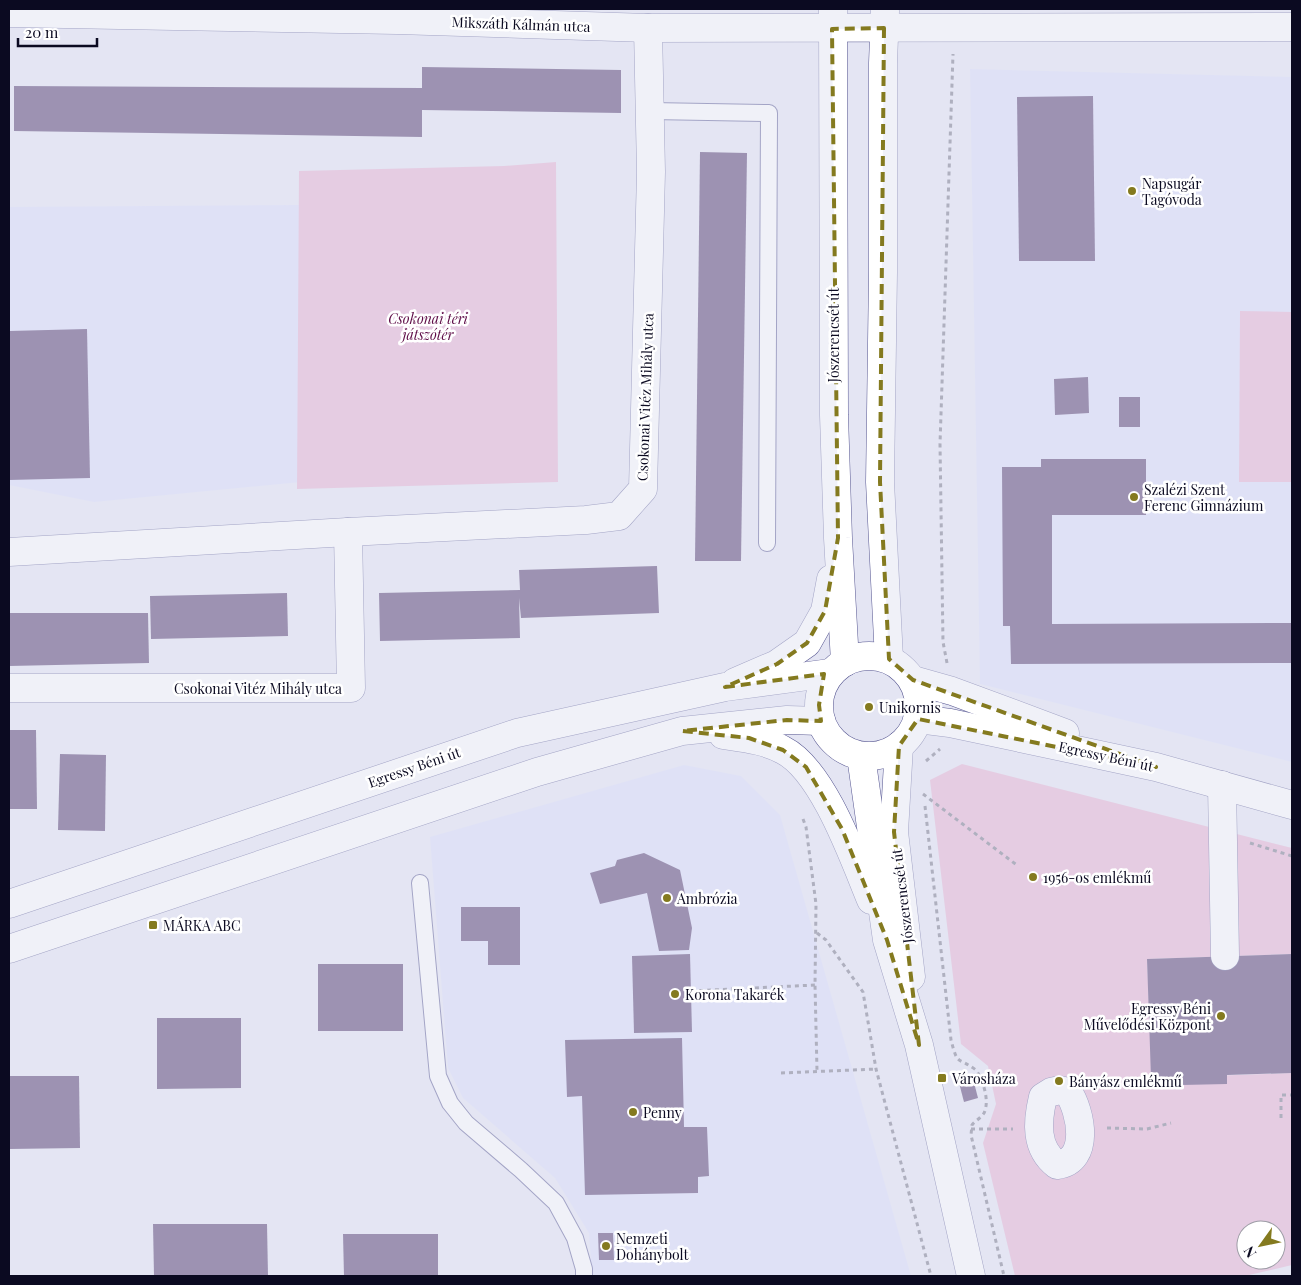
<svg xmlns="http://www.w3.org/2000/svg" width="1301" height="1285" viewBox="0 0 1301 1285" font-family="'Playfair Display',serif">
	<rect width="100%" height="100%" fill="#e4e5f3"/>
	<!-- built -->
	<g fill="#dadcfb">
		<polygon points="970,69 1292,77 1292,762 980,684"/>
		<polygon points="299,205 301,482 94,502 9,485 9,207"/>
		<polygon points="684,765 741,776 780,815 911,1276 592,1276 589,1233 555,1178 463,1098 448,1068 430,837"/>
	</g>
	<!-- green -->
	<g fill="#e6aecf" fill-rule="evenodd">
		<polygon points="556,162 558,482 297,489 299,171 504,166"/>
		<polygon points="1240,311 1292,312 1292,482 1239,482"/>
		<path d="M962,764L1292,848V954L1147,959L1152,1078L1292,1073V1265L1245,1276H1015L983,1143L996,1104L988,1066L961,1044L930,780ZM1246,1230H1276V1260H1246Z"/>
	</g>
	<!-- building -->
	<g fill="#472e65">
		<polygon points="422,67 621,70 621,113 422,110 422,137 14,131 14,86 422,88"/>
		<polygon points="1093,96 1095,261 1019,261 1017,97"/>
		<polygon points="700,152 747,153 741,561 695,561"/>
		<polygon points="87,329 90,478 9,480 9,331"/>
		<polygon points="1088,377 1089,413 1055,415 1054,379"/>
		<rect x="1119" y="397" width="21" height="30"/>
		<polygon points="1041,459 1146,459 1146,515 1052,515 1052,624 1292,623 1292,663 1011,664 1010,626 1003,626 1002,467 1041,467"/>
		<polygon points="657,566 659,613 521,618 519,598 520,638 380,641 379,593 520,590 519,570"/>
		<polygon points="287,593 288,636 151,639 150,596"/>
		<polygon points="9,613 148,613 149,663 9,666"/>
		<polygon points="9,730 36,730 37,809 9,809"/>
		<polygon points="60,754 106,755 105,831 58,830"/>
		<polygon points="644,853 680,870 692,928 689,950 659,951 647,893 600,904 590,873 615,866 617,860"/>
		<polygon points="461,907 520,907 520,965 488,965 488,941 461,941"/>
		<polygon points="690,954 692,1032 634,1033 632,956"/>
		<polygon points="1292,954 1292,1073 1227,1075 1227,1084 1182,1085 1182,1077 1151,1078 1147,959"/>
		<rect x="318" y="964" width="85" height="67"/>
		<polygon points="157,1018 241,1018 241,1088 157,1089"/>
		<polygon points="682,1038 684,1127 707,1127 709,1176 698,1177 698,1193 585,1195 582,1096 567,1097 565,1040"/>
		<polygon points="972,1075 978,1098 964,1102 958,1079"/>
		<polygon points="9,1076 79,1076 80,1148 9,1149"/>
		<polygon points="153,1224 267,1224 268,1276 154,1276"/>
		<polygon points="598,1233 613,1233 614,1260 599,1260"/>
		<polygon points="343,1234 438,1234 438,1276 344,1276"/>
	</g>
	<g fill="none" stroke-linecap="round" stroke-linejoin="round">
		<defs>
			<g id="lane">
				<polyline points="651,111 769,113 767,543"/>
				<polyline points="420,883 438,1076 450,1103 466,1123 521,1170 556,1203 575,1238 584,1269 584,1276"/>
			</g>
			<g id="street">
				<polyline points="833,9 834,415 838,538 845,662"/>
				<polyline points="885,11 883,63 883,272 880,482 889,659"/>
				<polyline points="9,13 397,20 648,28 1292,27"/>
				<polyline points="9,552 348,532 586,520 619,516 643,489 651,172 648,28"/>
				<polyline points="913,680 952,691 1065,733"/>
				<polyline points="735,682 777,664 807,643 825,611 831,579"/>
				<polyline points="9,688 351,688 348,532"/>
				<polyline points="918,719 950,723 1156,767 1292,805"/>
				<polyline points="1222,785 1225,956"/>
				<path d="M1060,1090L1068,1092C1081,1111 1091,1161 1057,1165C1035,1148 1037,1122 1043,1097L1051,1092Z"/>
			</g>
			<g id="secondary">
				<circle cx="869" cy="706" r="50"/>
				<path d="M723,735C743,738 765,740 783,750C823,770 854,859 871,900"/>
				<polyline points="899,746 894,832 911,977"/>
				<polyline points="861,756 887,940 919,1045 971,1276"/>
				<polyline points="9,904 517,733 725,687 830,673"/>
				<polyline points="9,949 537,772 682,731 787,720 821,721"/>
			</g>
		</defs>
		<!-- lane casing -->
		<use href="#lane" stroke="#565691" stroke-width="18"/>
		<!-- street casing -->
		<use href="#street" stroke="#565691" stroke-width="29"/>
		<!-- secondary casing -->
		<use href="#secondary" stroke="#565691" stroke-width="29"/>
		<!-- path -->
		<g stroke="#6f6f82" stroke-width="3" stroke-dasharray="4 4" stroke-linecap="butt">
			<polyline points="947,663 943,642 940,444 953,54"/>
			<polyline points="926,761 940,749"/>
			<polyline points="923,794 1018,866"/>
			<path d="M925,806L951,1040C958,1067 957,1056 976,1070C983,1080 990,1101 984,1113C981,1118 975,1121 972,1125L971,1135L1004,1276"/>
			<polyline points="803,819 806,827 816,904 815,985 817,1071"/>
			<polyline points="1250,843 1292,856"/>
			<polyline points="817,933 826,940 863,992 876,1069 931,1276"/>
			<polyline points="691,991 815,985"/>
			<polyline points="781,1073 876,1069"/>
			<polyline points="1281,1118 1281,1095 1292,1095"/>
			<polyline points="1107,1128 1147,1129 1171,1123"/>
			<polyline points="971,1129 1013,1129"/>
		</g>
		<!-- lane -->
		<use href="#lane" stroke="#fff" stroke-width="16"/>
		<!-- street -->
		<use href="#street" stroke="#fff" stroke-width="28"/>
		<!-- secondary -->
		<use href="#secondary" stroke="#fff" stroke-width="28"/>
	</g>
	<!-- marked area -->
	<path d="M0 0H1301V1285H0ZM884,28L880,482L889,659L913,680L1156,767L918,719L899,746L894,832L919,1045L887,940L842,829L806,767L783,750L749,738L682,731L787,720L821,721L819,705L824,674L725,687L777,664L807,643L825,611L838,538L832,29Z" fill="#e4e5f3" fill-opacity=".55" fill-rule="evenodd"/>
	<path fill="none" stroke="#847a1f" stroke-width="4" stroke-dasharray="10 6" stroke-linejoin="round" d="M884,28L880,482L889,659L913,680L1156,767L918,719L899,746L894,832L919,1045L887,940L842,829L806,767L783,750L749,738L682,731L787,720L821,721L819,705L824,674L725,687L777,664L807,643L825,611L838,538L832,29Z"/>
	<!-- markers -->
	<g fill="#847a1f" stroke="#fff" stroke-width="2">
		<circle cx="1132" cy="191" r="5"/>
		<circle cx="1134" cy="497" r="5"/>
		<circle cx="869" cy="707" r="5"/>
		<circle cx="1033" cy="877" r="5"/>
		<circle cx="667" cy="898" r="5"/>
		<rect x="148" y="920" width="10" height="10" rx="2.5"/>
		<circle cx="675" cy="994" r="5"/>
		<circle cx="1221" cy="1016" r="5"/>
		<rect x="937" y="1073" width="10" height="10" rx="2.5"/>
		<circle cx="1059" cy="1081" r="5"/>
		<circle cx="633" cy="1112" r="5"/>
		<circle cx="606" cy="1246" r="5"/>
	</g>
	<g text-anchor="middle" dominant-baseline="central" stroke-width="5" stroke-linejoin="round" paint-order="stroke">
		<!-- street labels -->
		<g font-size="14" fill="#0b0a21" stroke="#fff">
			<text transform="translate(521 24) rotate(2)">Mikszáth Kálmán utca</text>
			<text transform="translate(833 335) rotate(-90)">Jószerencsét út</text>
			<text transform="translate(645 397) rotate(-88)">Csokonai Vitéz Mihály utca</text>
			<text x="258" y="688">Csokonai Vitéz Mihály utca</text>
			<text transform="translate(1106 756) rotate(12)">Egressy Béni út</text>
			<text transform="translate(414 767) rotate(-19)">Egressy Béni út</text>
			<text transform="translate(902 896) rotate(-97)">Jószerencsét út</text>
		</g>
		<!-- poi labels -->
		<g font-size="14" fill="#0b0a21" stroke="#fff" text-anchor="start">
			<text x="1142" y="183">Napsugár<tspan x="1142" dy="16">Tagóvoda</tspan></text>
			<text x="1144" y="489">Szalézi Szent<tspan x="1144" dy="16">Ferenc Gimnázium</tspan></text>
			<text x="879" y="707">Unikornis</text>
			<text x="1043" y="877">1956-os emlékmű</text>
			<text x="677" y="898">Ambrózia</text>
			<text x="163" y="925">MÁRKA ABC</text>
			<text x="685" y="994">Korona Takarék</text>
			<text x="1211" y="1008" text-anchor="end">Egressy Béni<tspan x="1211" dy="16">Művelődési Központ</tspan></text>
			<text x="952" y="1078">Városháza</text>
			<text x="1069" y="1081">Bányász emlékmű</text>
			<text x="643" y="1112">Penny</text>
			<text x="616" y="1238">Nemzeti<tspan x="616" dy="16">Dohánybolt</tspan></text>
		</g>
		<!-- park labels -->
		<g font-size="14" font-style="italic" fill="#5d0b46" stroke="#fff">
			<text x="428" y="318">Csokonai téri<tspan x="428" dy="16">játszótér</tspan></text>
		</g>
	</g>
	<!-- border -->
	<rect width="1301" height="1285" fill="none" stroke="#0b0a21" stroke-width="20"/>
	<!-- north arrow -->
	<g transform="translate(1261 1245) rotate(237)"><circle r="24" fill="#ffffff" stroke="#9d9da6"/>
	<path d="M0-4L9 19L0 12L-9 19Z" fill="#847a1f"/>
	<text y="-8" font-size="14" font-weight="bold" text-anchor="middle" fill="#0b0a21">N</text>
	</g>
	<!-- scale -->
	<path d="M18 38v8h79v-8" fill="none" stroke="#0b0a21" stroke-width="2.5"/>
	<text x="25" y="38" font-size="15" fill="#0b0a21" stroke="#ffffff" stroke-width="4" paint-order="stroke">20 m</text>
</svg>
